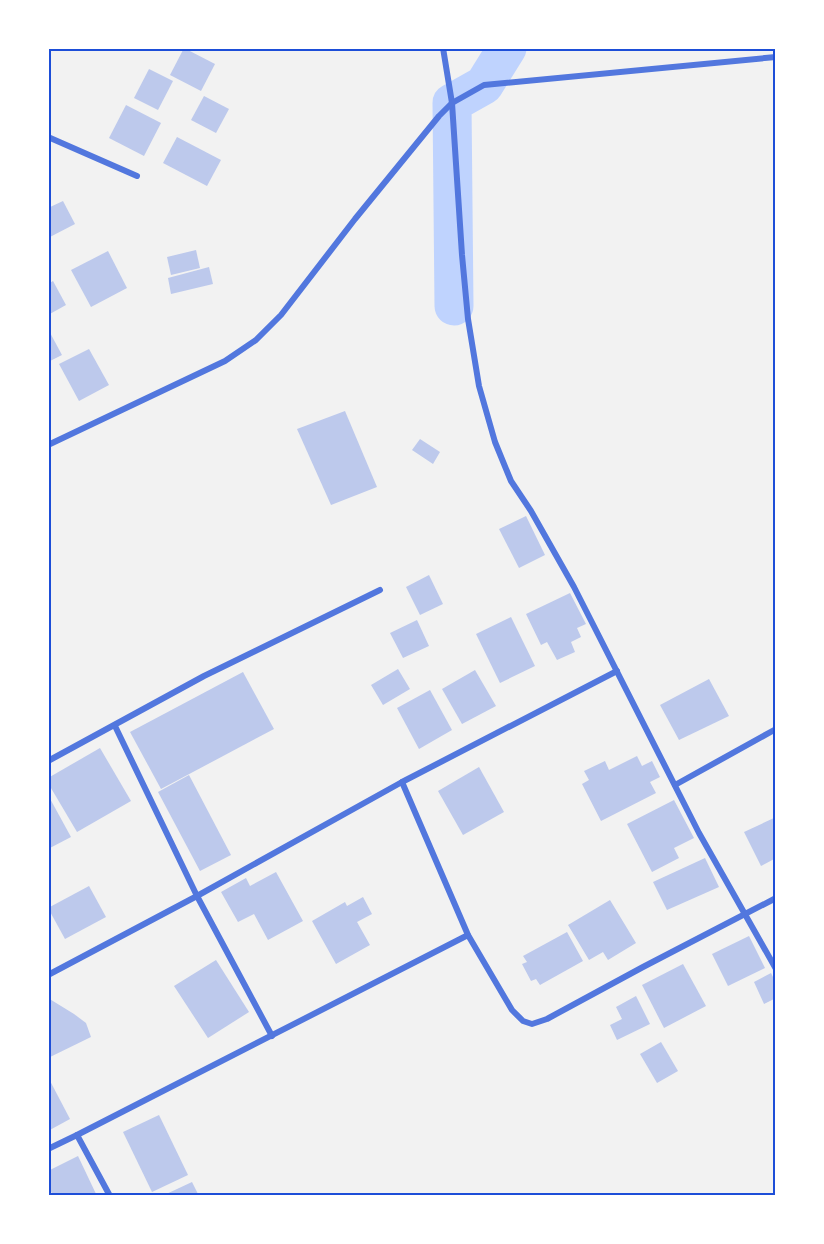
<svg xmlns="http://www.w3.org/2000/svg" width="824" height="1244" viewBox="0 0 824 1244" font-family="'PT Sans Narrow',sans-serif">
	<rect width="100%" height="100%" fill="#f2f2f2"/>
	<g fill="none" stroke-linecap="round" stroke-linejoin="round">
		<!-- river -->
		<polyline stroke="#bfd3fe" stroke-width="39" points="454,306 452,103 484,85 507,48"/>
	</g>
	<!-- building -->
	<g fill="#bdc9ec">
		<polygon points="184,48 215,64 201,91 170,75"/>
		<polygon points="149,69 173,81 158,110 134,98"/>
		<polygon points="204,96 229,109 216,133 191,120"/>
		<polygon points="126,105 161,123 144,156 109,138"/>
		<polygon points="177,137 221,160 207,186 163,163"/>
		<polygon points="63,201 75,224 48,238 48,208"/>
		<polygon points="196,250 200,268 171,275 167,257"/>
		<polygon points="108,251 127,288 91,307 71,270"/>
		<polygon points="209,267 213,284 171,294 168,278"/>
		<polygon points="53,281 66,305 48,315 48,284"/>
		<polygon points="48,329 62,355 48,362"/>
		<polygon points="89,349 109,385 79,401 59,364"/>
		<polygon points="345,411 377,487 331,505 297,429"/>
		<polygon points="420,439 440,452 433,464 412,450"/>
		<polygon points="526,516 545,555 519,568 499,529"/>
		<polygon points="429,575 443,604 420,615 406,587"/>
		<polygon points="570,593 586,624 577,628 581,637 571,642 575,652 557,660 547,642 541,645 526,614"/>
		<polygon points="511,617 535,666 500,683 476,634"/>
		<polygon points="417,620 429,646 403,658 390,633"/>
		<polygon points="398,669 410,689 383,705 371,685"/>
		<polygon points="475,670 496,706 462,724 442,689"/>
		<polygon points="243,672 274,729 161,789 130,732"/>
		<polygon points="709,679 729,716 679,740 660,705"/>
		<polygon points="430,690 452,730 419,749 397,708"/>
		<polygon points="100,748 131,801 77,832 48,783 48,778"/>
		<polygon points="637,756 642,766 652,761 660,777 650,782 656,793 601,821 582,784 589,780 584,771 605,761 609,770"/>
		<polygon points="479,767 504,812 463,835 438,791"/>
		<polygon points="189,775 231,855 200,871 158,792"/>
		<polygon points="48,795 71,837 48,849"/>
		<polygon points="674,800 694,838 674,848 679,858 652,872 627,824"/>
		<polygon points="776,817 776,858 761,866 744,832"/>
		<polygon points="705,858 719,887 667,910 653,882"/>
		<polygon points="276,872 303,921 268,940 254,914 238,922 221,892 246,878 250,886"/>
		<polygon points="89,886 106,917 65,939 48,908"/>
		<polygon points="363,897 372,914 357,922 370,945 336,964 312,921 345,902 347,906"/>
		<polygon points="610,900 636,943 608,960 603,952 589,960 568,925"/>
		<polygon points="567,932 583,961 540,985 536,979 531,981 522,964 527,962 523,956"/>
		<polygon points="749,936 765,968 728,986 712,954"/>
		<polygon points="216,960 249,1012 208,1038 174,986"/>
		<polygon points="683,964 706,1006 664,1028 642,985"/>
		<polygon points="771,973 776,983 776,998 764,1004 754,982"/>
		<polygon points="636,996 650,1024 617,1040 610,1025 622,1019 616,1007"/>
		<polygon points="48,998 74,1014 86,1023 91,1037 48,1058"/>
		<polygon points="661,1042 678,1071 657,1083 640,1054"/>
		<polygon points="48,1077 70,1119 48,1131"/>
		<polygon points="159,1115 188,1175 152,1192 123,1132"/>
		<polygon points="78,1156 97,1196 53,1196 48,1185 48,1171"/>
		<polygon points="192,1182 199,1196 162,1196"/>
	</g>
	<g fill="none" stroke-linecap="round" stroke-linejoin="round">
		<!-- minor -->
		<g stroke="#5277de" stroke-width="6">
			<polyline points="443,48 452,103 462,255 468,319 479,386 495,442 511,481 531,511 574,587 699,833 776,969"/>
			<polyline points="48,137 137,176"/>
			<polyline points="48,445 225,361 256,340 281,315 355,219 439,116 452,103 484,85 776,57"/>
			<polyline points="115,726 197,896 272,1036"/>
			<polyline points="48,761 204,676 380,590"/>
			<polyline points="402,782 468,935 512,1010 523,1021 532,1024 547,1019 643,967 776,898"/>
			<polyline points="675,785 776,729"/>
			<polyline points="48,975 197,896 402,782 617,671"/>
			<polyline points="77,1135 468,935"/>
			<polyline points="48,1149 77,1135 110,1196"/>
		</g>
	</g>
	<!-- border -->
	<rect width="824" height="1244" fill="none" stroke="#ffffff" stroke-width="99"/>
	<rect x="50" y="50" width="724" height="1144" fill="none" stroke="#1d4ed8" stroke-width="2"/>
</svg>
